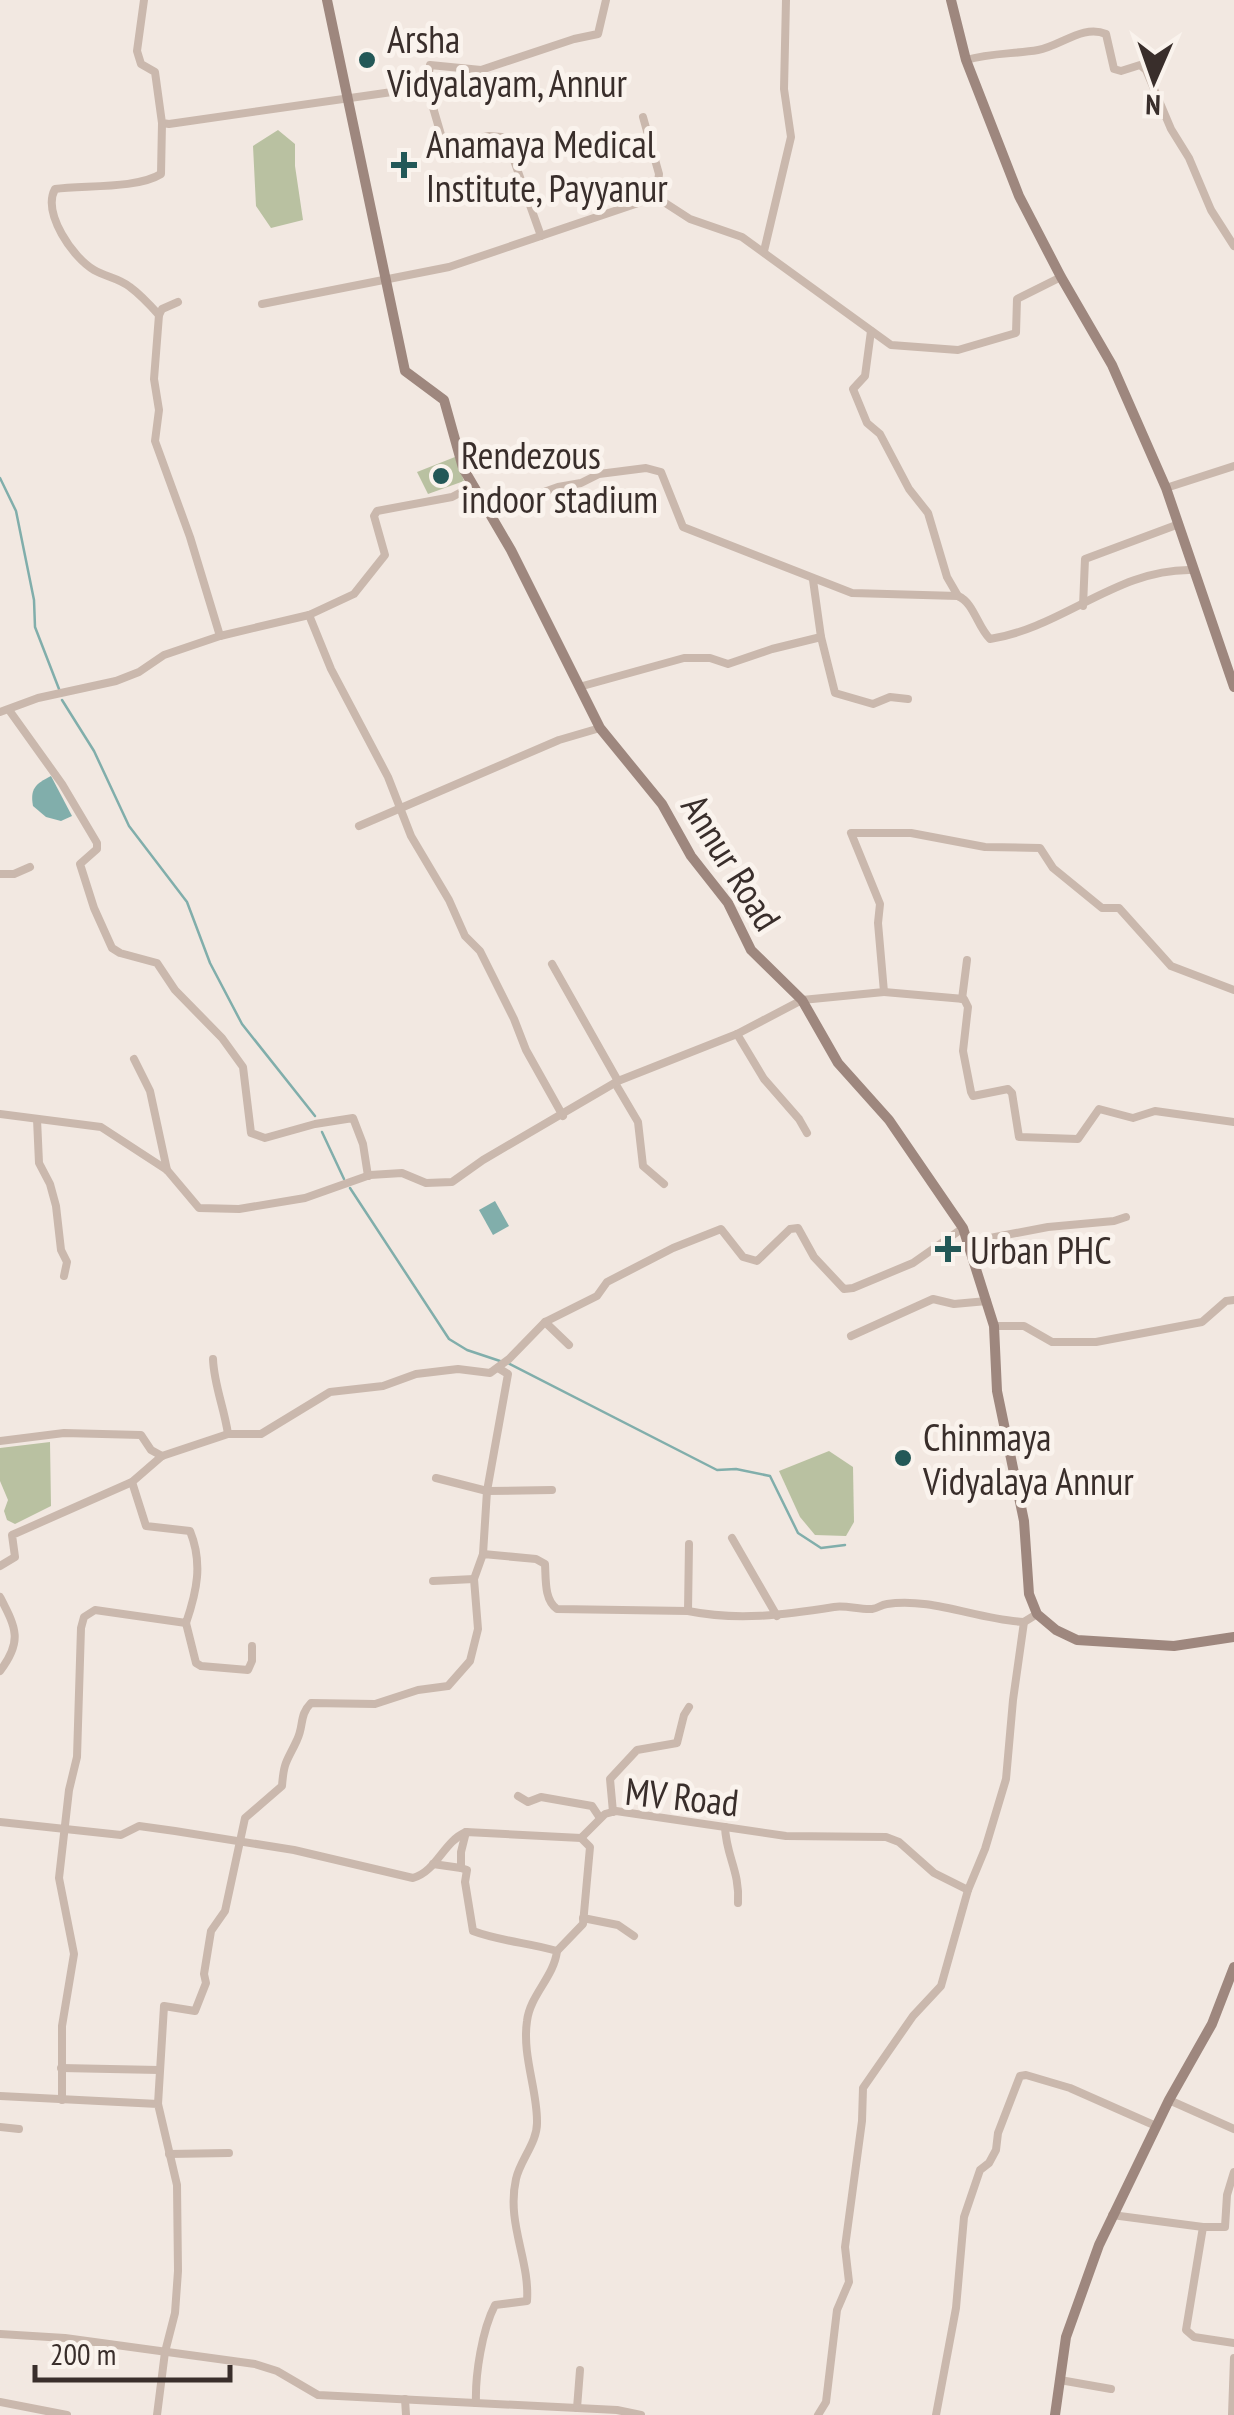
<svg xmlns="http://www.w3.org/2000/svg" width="1234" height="2415" viewBox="0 0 1234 2415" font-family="'PT Sans Narrow',sans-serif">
	<rect width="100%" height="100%" fill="#f2e8e1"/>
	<!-- green -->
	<g fill="#b9c1a1">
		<polygon points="278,130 295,144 295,166 303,220 271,228 256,206 253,146"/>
		<polygon points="455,457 464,481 428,494 417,472"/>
		<polygon points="50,1442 51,1506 15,1524 7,1520 4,1511 8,1500 0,1481 0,1448"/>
		<polygon points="829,1451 853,1467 854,1522 846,1536 815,1535 800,1517 779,1471"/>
	</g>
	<!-- water -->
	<g fill="#81aeab">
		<path d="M51,776L72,816L61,821L46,817L33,806C30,789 35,784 51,776Z"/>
		<polygon points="495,1201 509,1226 493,1235 479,1210"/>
	</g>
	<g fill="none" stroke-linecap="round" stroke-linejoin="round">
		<!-- stream -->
		<g stroke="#81aeab" stroke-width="2.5">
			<polyline points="0,478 16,511 34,600 35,627 59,689"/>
			<polyline points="62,700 94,751 129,826 187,902 210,963 242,1024 315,1116"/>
			<polyline points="322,1132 344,1179"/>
			<polyline points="350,1188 449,1339 467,1350 500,1361"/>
			<polyline points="508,1363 717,1470 736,1469 770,1476 798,1533 821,1548 845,1545"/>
		</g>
		<!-- street -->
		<g stroke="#cab8ad" stroke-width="8">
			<polyline points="144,0 137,51 141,64 155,72 162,123 169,124 427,87 430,65 481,70 574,39 598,34 606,0"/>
			<path d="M966,60C990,53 1014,54 1038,50C1061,46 1083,24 1106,34L1114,69L1121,71L1140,65L1146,70L1171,129L1189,158L1211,210L1234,246"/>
			<polyline points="427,87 444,145 489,136 502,137 511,152 541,236"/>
			<polyline points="643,117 659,174 656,197"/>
			<polyline points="764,251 791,137 784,89 786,0"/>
			<polyline points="178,302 162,309 159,315 154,379 159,410 155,441 190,537 220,636"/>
			<polyline points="262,304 449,267 656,197 690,219 742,237 891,345 958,350 1016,333 1017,299 1061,277"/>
			<path d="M159,315C150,305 141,295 130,287C119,278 106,277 94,270C73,258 42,213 55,189C84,185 137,189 161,174L162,123"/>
			<polyline points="871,331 865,376 853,389 867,423 880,434 909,489 928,513 947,577 958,596"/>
			<polyline points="1166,488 1234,466"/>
			<path d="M488,512L558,487L581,483L599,474L646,468L661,472L683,527L852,593L958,596C974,603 977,626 990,639C1062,628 1118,568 1192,570"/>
			<polyline points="813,580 821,637 835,693 873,704 890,697 908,699"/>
			<polyline points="1083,606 1085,559 1179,524"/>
			<polyline points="309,615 331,669 388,777 411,836 449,900 465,936 480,951 514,1019 526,1050 563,1116"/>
			<polyline points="579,687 684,658 710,658 728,664 772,649 821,637"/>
			<polyline points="9,710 62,784 97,843 97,849 80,864 94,908 112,948 120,953 157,963 175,990 222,1038 243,1067 251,1133 265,1138 315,1124 353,1118 363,1144 368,1176"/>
			<polyline points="0,712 38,698 116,681 139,672 164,655 220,636 309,615 354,594 385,555 374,516 377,511 452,497 473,486"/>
			<polyline points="359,826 559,740 600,728"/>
			<polyline points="0,874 14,874 30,867"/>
			<polyline points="552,964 618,1081"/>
			<polyline points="884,992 964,999 968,1007 963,1051 971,1092 973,1096 1008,1089 1012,1093 1019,1137 1078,1139 1099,1109 1133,1118 1155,1111 1234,1122"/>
			<polyline points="962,999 967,960"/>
			<polyline points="737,1034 764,1079 799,1119 807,1133"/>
			<polyline points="134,1059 150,1091 167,1170"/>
			<polyline points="615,1083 638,1122 643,1166 664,1184"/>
			<polyline points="0,1114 101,1127 167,1170 199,1208 239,1209 305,1198 370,1175 402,1173 426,1183 452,1182 483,1160 618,1081 737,1034 802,1000 884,992 878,923 880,904 851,833 911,833 985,847 1040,848 1053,868 1102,908 1119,908 1171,966 1234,990"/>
			<polyline points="37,1119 39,1163 50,1184 56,1206 61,1250 67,1262 64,1276"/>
			<polyline points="969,1242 1048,1227 1114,1221 1126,1217"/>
			<polyline points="545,1322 569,1345"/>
			<polyline points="994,1326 1024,1326 1052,1342 1096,1342 1202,1322 1226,1301 1234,1300"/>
			<polyline points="851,1336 933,1299 954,1304 987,1301"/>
			<path d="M213,1359C214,1385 224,1407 228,1434"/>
			<polyline points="0,1441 64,1433 141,1435 151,1450 162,1456"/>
			<polyline points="436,1478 487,1491 552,1490"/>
			<polyline points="732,1538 777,1616"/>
			<polyline points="483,1554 487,1491 508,1374 498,1368"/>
			<polyline points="0,1566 15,1557 12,1535 132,1482 162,1456 228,1434 261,1434 330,1392 383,1386 416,1374 458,1369 490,1373 509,1359 545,1322 597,1296 607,1282 673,1248 721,1229 743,1257 757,1261 790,1229 798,1228 814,1257 844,1289 853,1288 913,1263 963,1228"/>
			<polyline points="433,1581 474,1579"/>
			<path d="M0,1597C16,1628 23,1641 0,1671"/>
			<polyline points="688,1611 689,1544"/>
			<polyline points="186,1623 196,1663 201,1666 248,1670 252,1661 252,1646"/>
			<polyline points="518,1796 528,1802 541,1797 592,1806 600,1818"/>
			<polyline points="613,1812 610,1779 637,1750 677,1743 684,1715 689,1707"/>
			<path d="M0,1822L121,1835L139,1826L175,1831L294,1850L413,1878C437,1871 443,1842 466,1832L581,1838L605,1814L616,1811L786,1836L886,1837L899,1842L934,1873L968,1890L985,1849L1006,1779L1013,1700L1024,1622L1037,1614"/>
			<path d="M725,1827C726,1856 740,1871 738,1903"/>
			<path d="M466,1832L461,1852V1868L467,1870L465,1882L473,1931C499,1941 530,1943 557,1951C554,1977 530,1995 527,2021C522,2055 537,2089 537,2121C538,2142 520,2160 516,2179C506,2223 530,2260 527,2301L495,2305C482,2330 475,2375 476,2403"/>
			<polyline points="433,1864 461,1868"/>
			<polyline points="583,1918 618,1925 634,1936"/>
			<polyline points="557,1951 583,1924 590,1847 581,1838"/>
			<polyline points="61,2068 159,2070"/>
			<polyline points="0,2096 158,2104 177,2185 178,2271 175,2313 165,2352 157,2415"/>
			<path d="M62,2100V2026L74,1954L59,1878L69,1790L77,1757L81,1628L84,1617L95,1610L186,1623C197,1591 203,1563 190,1531L146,1526L132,1482"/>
			<polyline points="1169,2100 1234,2129"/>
			<path d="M158,2104L164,2006L195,2011L206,1983L204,1974L211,1931L225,1911L245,1818L282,1786C284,1760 287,1762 297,1740C304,1726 299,1715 311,1703L375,1704L418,1690L448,1686L470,1661L478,1629L474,1579L483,1554L536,1559L545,1564C546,1579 544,1600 557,1609L688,1611C737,1621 784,1615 834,1607C846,1605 860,1610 872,1609C879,1608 880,1605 887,1604C931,1597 979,1620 1024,1622"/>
			<polyline points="0,2127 19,2129"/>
			<polyline points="169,2154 229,2153"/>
			<polyline points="1112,2215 1203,2227 1186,2330 1194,2337 1234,2343"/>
			<polyline points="1203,2227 1225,2227 1227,2195 1234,2172"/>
			<polyline points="0,2334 65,2338 255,2364 277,2371 318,2395 617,2410 641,2415"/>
			<polyline points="1060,2380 1111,2389"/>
			<polyline points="405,2399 406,2415"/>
			<polyline points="0,2402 67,2415"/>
			<polyline points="577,2408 580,2370"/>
			<polyline points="818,2415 826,2402 837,2310 849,2282 845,2247 862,2121 863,2088 913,2016 941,1986 968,1890"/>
			<polyline points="936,2415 956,2308 964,2217 980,2170 989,2163 996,2150 998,2133 1020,2076 1026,2075 1070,2088 1156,2126"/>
			<polyline points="1232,2415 1234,2358"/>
		</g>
		<!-- secondary -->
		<g stroke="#9e877e" stroke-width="10">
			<polyline points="327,0 405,371 444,400 463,468 511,550 600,728 662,804 691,856 728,903 751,950 802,1000 838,1063 889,1120 963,1228 994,1326 997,1391 1024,1521 1029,1594 1037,1614 1056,1630 1077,1640 1174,1646 1234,1637"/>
			<polyline points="951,0 966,60 1019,196 1061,277 1112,365 1166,488 1234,687"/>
			<polyline points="1055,2415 1066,2337 1099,2245 1169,2100 1212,2024 1234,1967"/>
		</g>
	</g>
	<!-- markers -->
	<g fill="#235857" stroke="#faf3ed" stroke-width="4">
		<circle cx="367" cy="60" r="10"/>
		<path d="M399 150h10v10h10v10h-10v10h-10v-10h-10v-10h10z"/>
		<circle cx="441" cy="476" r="10"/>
		<path d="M943 1234h10v10h10v10h-10v10h-10v-10h-10v-10h10z"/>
		<circle cx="903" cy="1458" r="10"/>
	</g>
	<g text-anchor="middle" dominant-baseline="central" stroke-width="10" stroke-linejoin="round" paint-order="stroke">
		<!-- poi labels -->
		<g font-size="38" fill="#392e2b" stroke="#faf3ed" text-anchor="start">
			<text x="387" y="38">Arsha<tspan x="387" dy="44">Vidyalayam, Annur</tspan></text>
			<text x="426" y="143">Anamaya Medical<tspan x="426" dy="44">Institute, Payyanur</tspan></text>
			<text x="461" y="454">Rendezous<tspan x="461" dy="44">indoor stadium</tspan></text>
			<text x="970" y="1249">Urban PHC</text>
			<text x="923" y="1436">Chinmaya<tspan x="923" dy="44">Vidyalaya Annur</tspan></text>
		</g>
		<!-- street labels -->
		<g font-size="38" fill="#392e2b" stroke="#faf3ed">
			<text transform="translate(732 862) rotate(58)">Annur Road</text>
			<text transform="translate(682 1796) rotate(6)">MV Road</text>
		</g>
	</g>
	<!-- north arrow -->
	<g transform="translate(1154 80) rotate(182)" stroke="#faf3ed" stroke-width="8" paint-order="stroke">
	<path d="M0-8L18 38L0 25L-18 38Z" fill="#392e2b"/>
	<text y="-15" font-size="28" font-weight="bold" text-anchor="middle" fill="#392e2b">N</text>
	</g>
	<!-- scale -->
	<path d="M35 2365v15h195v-15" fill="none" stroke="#392e2b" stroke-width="5"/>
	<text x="50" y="2365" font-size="30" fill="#392e2b" stroke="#faf3ed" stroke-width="8" paint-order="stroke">200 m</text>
</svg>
